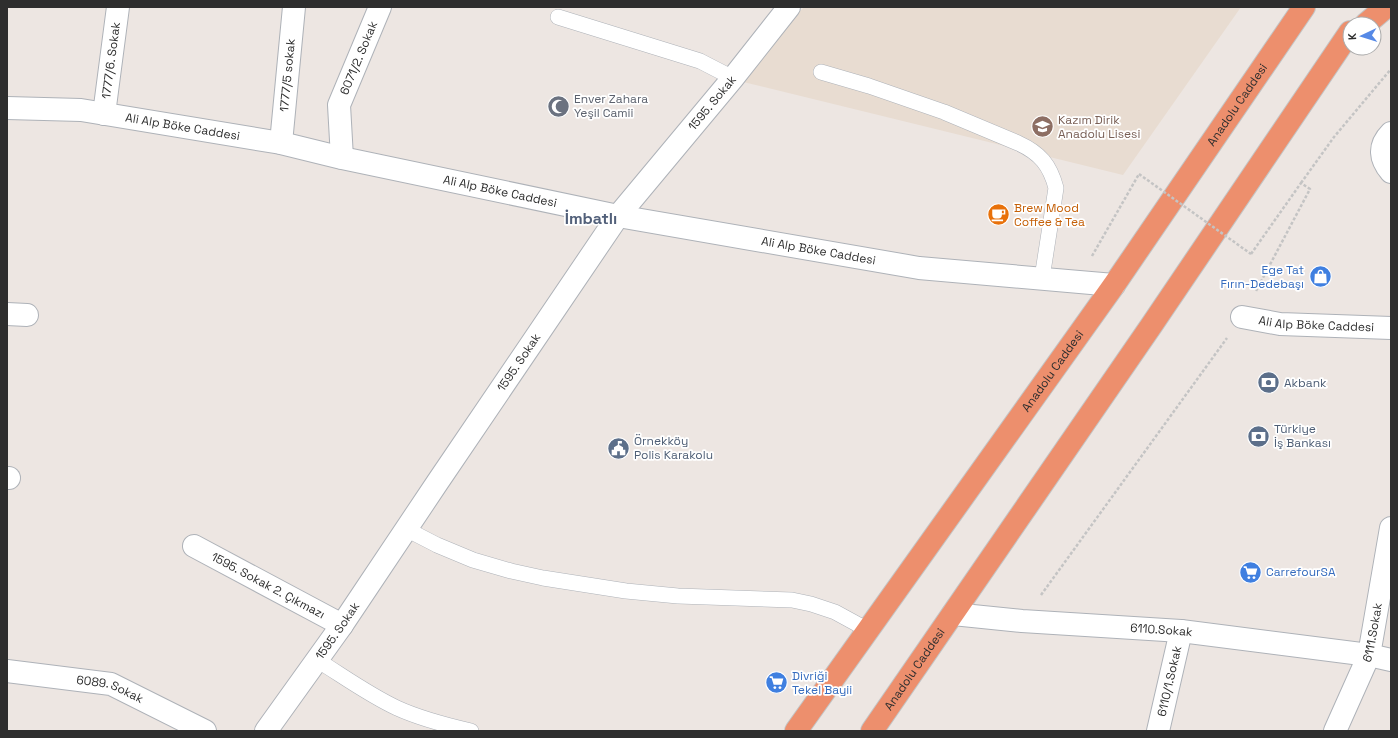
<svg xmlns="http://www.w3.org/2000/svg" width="1398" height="738" viewBox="0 0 1398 738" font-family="'Space Grotesk',sans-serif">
	<rect width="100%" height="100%" fill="#ede6e2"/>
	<!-- education -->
	<polygon fill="#e8dcd1" points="804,7 1241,7 1123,175 735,80"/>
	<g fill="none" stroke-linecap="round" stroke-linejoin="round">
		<defs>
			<g id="lane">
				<polyline points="558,17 700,61 733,78"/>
				<path d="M821,72L869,86L944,112L1018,143C1040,153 1050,165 1056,188L1042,278"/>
				<polyline points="406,529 437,545 473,560 511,571 543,578 626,591 678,596 792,600 811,604 835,612 868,630"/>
				<path d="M317,660C343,676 369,695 397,708C421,719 445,725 471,731"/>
			</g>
			<g id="street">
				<path id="s1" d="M7,108L81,110L281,143L342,158L618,216L919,268L1114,285"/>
				<path id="s2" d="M104,114L118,7"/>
				<path d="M1391,133C1378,146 1380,159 1391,172"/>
				<path id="s3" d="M281,143L294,7"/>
				<path id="s4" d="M342,158L339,105L380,7"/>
				<polyline points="7,314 27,315"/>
				<path id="s5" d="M1242,317L1280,324L1391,328"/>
				<polyline points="7,478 9,478"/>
				<path id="s6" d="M194,546L342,625"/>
				<path id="s7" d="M953,614L1022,621L1181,631L1369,655L1391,660"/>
				<path id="s8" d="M7,671L111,684L205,731"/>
				<path id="s9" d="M266,731L342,625L437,483L618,216L733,78L789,7"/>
				<path id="s10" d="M1158,731L1181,631"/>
				<path id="s11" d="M1335,731L1369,655L1391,528"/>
			</g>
			<g id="highway">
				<polyline points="1366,24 1386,7"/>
				<path id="s12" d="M796,731L1114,285L1304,7"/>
				<path id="s13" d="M872,731L1151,326L1350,32"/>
			</g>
		</defs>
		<!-- lane casing -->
		<use href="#lane" stroke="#aeb2b8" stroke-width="16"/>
		<!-- street casing -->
		<use href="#street" stroke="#aeb2b8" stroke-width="24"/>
		<!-- highway casing -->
		<use href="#highway" stroke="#c4c4c4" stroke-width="24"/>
		<!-- path -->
		<g stroke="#c4c4c4" stroke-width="2.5" stroke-dasharray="3 2" stroke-linecap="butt">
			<polyline points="1301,183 1334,137 1391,69"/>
			<polyline points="1251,254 1301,183 1310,189 1256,291"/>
			<polyline points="1092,256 1139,174"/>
			<polyline points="1041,595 1227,338"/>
		</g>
		<!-- lane -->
		<use href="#lane" stroke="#fff" stroke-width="15"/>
		<!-- street -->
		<use href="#street" stroke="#fff" stroke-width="22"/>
		<!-- highway -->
		<use href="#highway" stroke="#ed8f6d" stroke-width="22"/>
		<!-- path-bridge -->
		<polyline stroke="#c4c4c4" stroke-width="2.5" stroke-dasharray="3 2" stroke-linecap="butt" points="1139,174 1251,254"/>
	</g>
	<!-- icons -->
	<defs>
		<symbol id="mosque-disc" viewBox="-11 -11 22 22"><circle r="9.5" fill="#6b7280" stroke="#fff"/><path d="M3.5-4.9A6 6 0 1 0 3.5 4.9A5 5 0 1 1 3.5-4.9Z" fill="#fff"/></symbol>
		<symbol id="school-disc" viewBox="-11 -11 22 22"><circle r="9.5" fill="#8d6e63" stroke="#fff"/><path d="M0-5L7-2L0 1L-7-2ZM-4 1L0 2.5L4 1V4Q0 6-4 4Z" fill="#fff"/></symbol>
		<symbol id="cafe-disc" viewBox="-11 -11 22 22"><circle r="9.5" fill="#e8710a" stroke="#fff"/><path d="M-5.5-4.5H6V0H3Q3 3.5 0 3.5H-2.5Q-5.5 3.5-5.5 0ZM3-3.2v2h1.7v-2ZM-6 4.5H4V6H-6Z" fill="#fff"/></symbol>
		<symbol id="shop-disc" viewBox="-11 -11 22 22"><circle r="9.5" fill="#3f7fe0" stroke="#fff"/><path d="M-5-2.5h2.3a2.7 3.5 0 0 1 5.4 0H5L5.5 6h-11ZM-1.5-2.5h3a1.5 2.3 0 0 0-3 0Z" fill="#fff"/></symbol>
		<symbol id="bank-disc" viewBox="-11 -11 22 22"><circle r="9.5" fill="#5c6f8a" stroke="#fff"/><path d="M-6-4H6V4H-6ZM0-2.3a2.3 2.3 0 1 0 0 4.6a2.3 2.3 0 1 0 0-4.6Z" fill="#fff"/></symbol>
		<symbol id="civic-disc" viewBox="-11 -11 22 22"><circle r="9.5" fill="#5c6f8a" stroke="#fff"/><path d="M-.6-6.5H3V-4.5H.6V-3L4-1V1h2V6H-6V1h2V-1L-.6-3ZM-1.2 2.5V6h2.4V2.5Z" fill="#fff"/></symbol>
		<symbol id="supermarket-disc" viewBox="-11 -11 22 22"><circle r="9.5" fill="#3f7fe0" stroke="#fff"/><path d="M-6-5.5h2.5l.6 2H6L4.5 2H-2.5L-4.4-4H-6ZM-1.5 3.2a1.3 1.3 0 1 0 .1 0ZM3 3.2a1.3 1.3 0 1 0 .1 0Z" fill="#fff"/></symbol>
	</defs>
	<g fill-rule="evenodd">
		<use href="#mosque-disc" x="546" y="94" width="25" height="25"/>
		<use href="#school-disc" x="1030" y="114" width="25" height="25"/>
		<use href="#cafe-disc" x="986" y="202" width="25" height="25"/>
		<use href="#shop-disc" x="1308" y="264" width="25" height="25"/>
		<use href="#bank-disc" x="1256" y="370" width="25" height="25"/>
		<use href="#bank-disc" x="1246" y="424" width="25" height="25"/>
		<use href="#civic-disc" x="606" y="436" width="25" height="25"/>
		<use href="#supermarket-disc" x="1238" y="560" width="25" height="25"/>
		<use href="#supermarket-disc" x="764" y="670" width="25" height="25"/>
	</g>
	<g text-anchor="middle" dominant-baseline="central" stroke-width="3.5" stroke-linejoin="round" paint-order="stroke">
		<!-- street labels -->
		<g font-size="12" fill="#2e2e2e" stroke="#fff">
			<text stroke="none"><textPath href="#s4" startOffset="104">6071/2. Sokak</textPath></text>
			<text stroke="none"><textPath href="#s2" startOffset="54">1777/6. Sokak</textPath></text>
			<text stroke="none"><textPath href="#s3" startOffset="68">1777/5 sokak</textPath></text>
			<text stroke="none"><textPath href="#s9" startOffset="771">1595. Sokak</textPath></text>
			<text stroke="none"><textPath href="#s12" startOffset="766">Anadolu Caddesi</textPath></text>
			<text stroke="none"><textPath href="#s1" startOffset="177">Ali Alp Böke Caddesi</textPath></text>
			<text stroke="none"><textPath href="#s1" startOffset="501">Ali Alp Böke Caddesi</textPath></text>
			<text stroke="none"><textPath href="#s1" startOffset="825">Ali Alp Böke Caddesi</textPath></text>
			<text stroke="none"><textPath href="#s5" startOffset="75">Ali Alp Böke Caddesi</textPath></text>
			<text stroke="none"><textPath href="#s9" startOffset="447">1595. Sokak</textPath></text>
			<text stroke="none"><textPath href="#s12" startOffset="442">Anadolu Caddesi</textPath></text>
			<text stroke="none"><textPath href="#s6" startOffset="84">1595. Sokak 2. Çıkmazı</textPath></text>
			<text stroke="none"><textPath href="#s7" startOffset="209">6110.Sokak</textPath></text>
			<text stroke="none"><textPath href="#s9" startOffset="123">1595. Sokak</textPath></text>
			<text stroke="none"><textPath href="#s11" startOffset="106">6111.Sokak</textPath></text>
			<text stroke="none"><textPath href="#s13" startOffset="75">Anadolu Caddesi</textPath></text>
			<text stroke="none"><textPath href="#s10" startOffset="51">6110/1.Sokak</textPath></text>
			<text stroke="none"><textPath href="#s8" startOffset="105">6089. Sokak</textPath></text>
		</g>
		<!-- worship labels -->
		<g font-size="12" fill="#5b616d" stroke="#fff" text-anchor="start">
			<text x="574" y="99">Enver Zahara<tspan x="574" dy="14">Yeşil Camii</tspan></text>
		</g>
		<!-- education labels -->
		<g font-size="12" fill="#785e54" stroke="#fff" text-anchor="start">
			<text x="1058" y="120">Kazım Dirik<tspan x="1058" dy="14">Anadolu Lisesi</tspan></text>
		</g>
		<!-- food labels -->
		<g font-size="12" fill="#c56008" stroke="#fff" text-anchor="start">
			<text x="1014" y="208">Brew Mood<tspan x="1014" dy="14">Coffee &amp; Tea</tspan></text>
		</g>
		<!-- shop labels -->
		<g font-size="12" fill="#366cbe" stroke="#fff" text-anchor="start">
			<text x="1304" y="270" text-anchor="end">Ege Tat<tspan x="1304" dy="14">Fırın-Dedebaşı</tspan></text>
			<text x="1266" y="572">CarrefourSA</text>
			<text x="792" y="676">Divriği<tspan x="792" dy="14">Tekel Bayii</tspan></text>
		</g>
		<!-- service labels -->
		<g font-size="12" fill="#4e5e75" stroke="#fff" text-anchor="start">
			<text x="1284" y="383">Akbank</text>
			<text x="1274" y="429">Türkiye<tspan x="1274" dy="14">İş Bankası</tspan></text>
			<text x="634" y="441">Örnekköy<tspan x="634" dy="14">Polis Karakolu</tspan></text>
		</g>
		<!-- district labels -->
		<g font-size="16" font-weight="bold" fill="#52607a" stroke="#fff">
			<text x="591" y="218">İmbatlı</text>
		</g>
	</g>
	<!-- border -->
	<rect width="1398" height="738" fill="none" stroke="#2e2e2e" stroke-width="16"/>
	<!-- north arrow -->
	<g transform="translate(1362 36) rotate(266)"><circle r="19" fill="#ffffff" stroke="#ababab"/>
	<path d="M0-3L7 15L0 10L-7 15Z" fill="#5689e6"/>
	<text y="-6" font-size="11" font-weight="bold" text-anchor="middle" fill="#2e2e2e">K</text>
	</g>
</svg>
